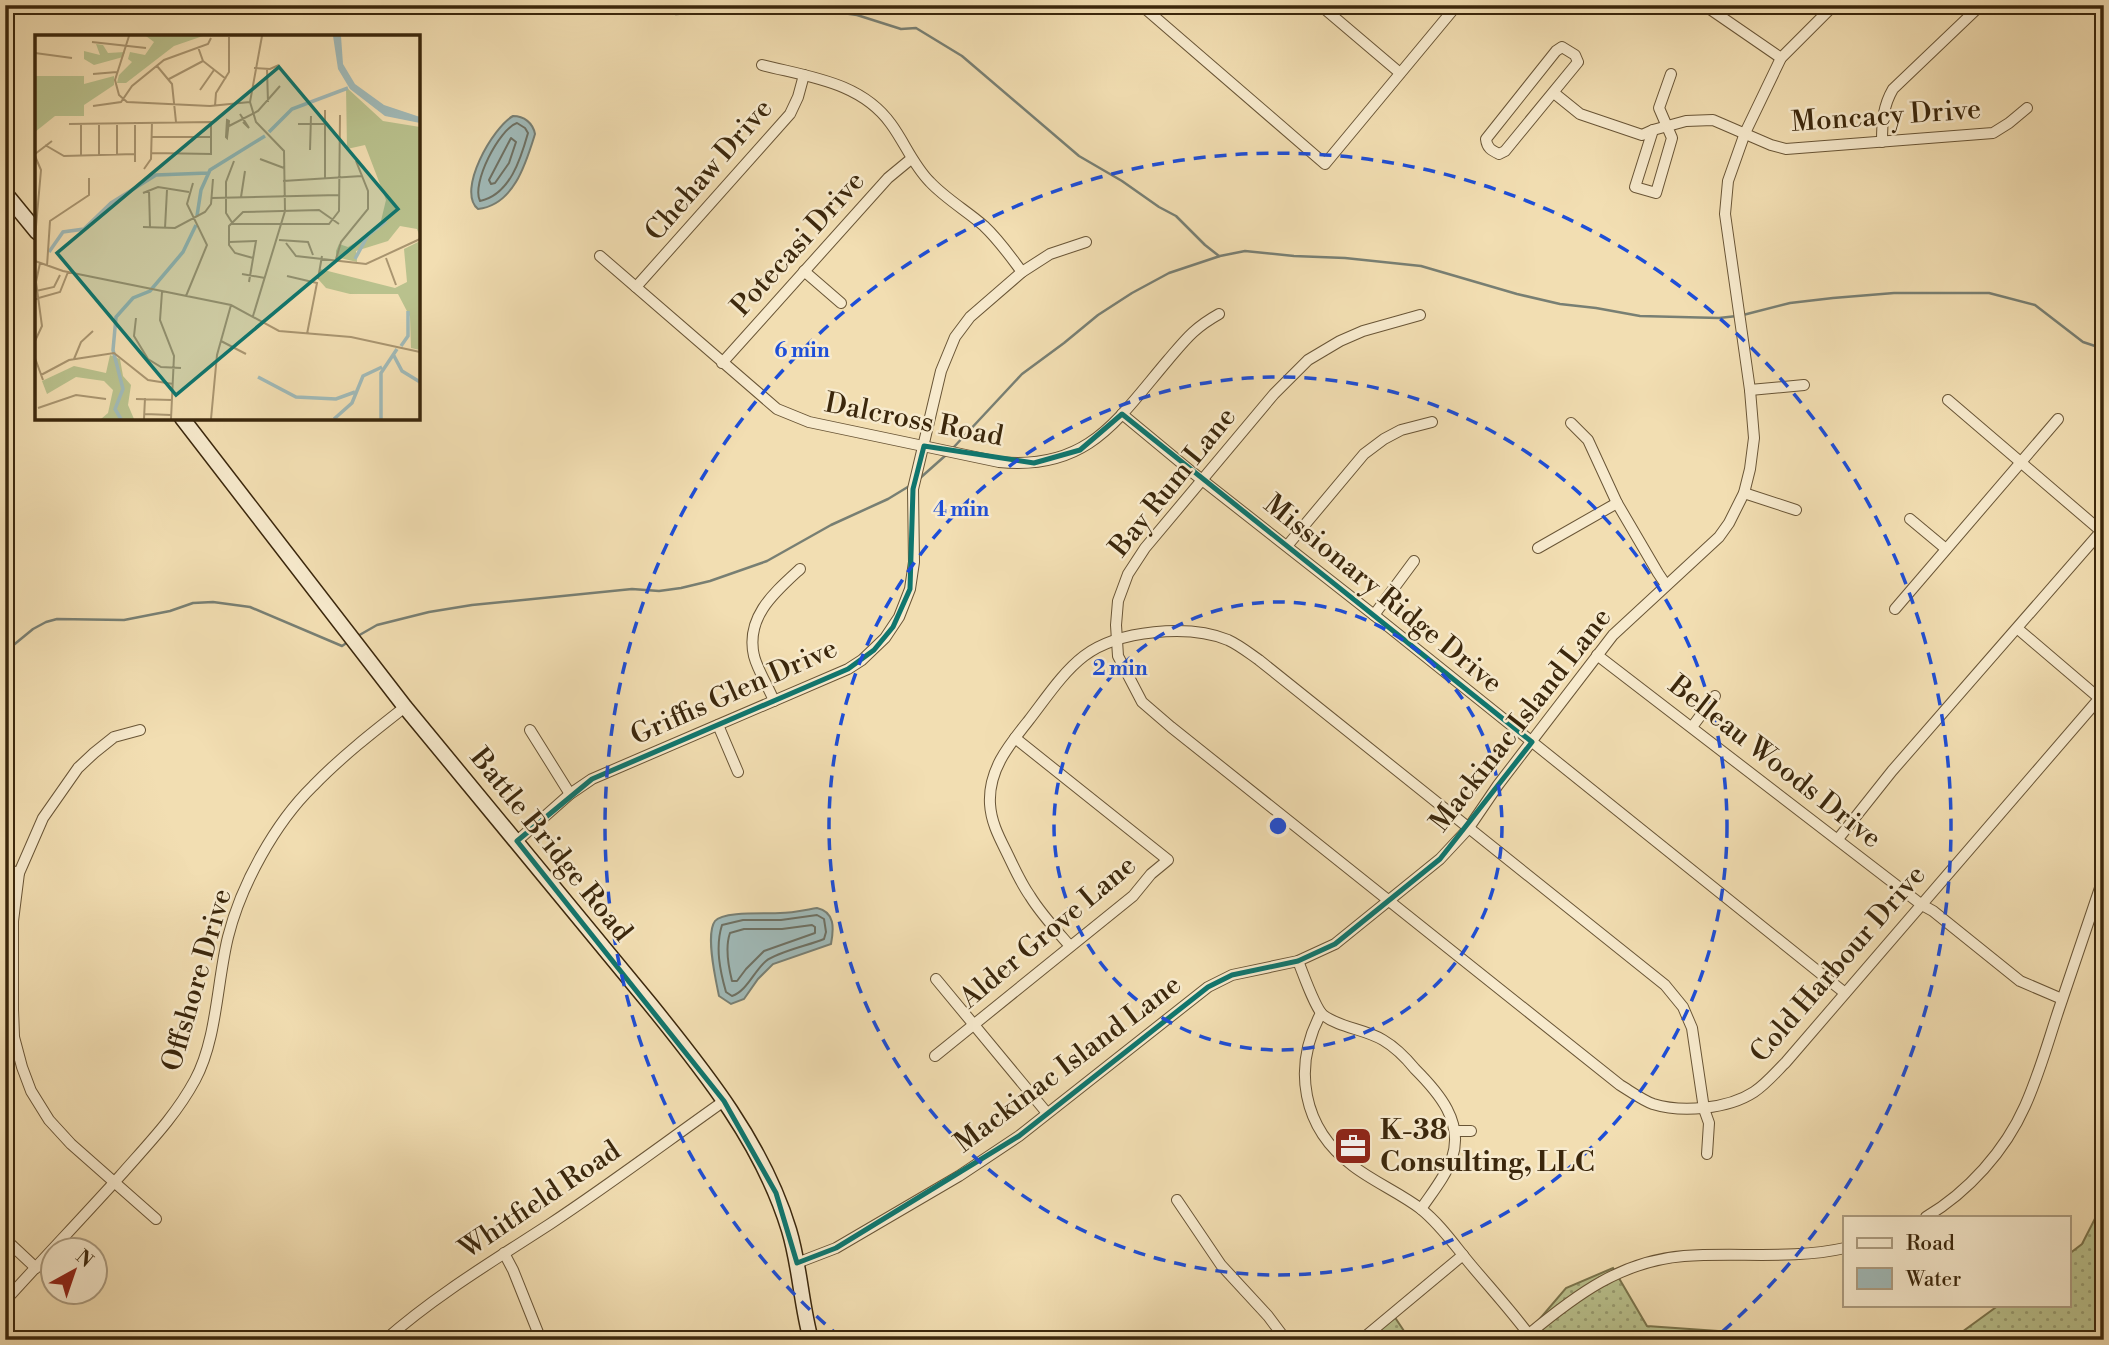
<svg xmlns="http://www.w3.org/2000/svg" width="2109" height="1345" viewBox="0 0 2109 1345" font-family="'Libre Bodoni',serif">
	<defs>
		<pattern id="grass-dots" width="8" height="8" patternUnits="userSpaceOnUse" patternTransform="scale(1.75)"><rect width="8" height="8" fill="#b9c18d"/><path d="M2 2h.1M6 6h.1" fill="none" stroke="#989d72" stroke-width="1.8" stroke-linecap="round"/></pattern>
	</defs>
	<rect width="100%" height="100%" fill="#f2deb2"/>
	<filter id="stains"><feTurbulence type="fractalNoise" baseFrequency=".00286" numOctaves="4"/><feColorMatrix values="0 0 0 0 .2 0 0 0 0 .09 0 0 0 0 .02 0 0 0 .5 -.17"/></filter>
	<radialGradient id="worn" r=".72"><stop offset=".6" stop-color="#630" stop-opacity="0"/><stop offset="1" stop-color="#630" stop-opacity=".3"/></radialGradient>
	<!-- grass -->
	<g fill="url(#grass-dots)" stroke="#7a744c" stroke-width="2">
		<polygon points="2104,1201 2104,1340 1951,1340 1999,1305 2069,1305 2069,1254 2082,1244"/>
		<polygon points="1613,1268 1647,1326 1775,1335 1792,1340 1550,1340 1537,1322 1566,1288"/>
		<polygon points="1392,1313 1410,1340 1363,1340"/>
	</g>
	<!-- water -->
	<g fill="#a0b9b7" stroke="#787f73" stroke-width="2">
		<path d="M513,116C524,116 533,123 535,134C526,163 514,205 478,209C456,191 493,127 513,116Z"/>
		<path d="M817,908C835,912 834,928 831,944L773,964L758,979L744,999L731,1004L719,996C716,981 705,934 715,921C723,911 767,914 780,913C792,913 805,910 817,908Z"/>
	</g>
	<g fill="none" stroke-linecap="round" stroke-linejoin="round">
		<!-- shore -->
		<g stroke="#6e7062" stroke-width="2">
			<path d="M517,123L525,128L528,133C521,158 510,195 480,201C471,184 499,129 517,123Z"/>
			<polygon points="511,138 516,142 509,163 495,183 491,184 489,180"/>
			<path d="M817,915L824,919L826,932L824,939C810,945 777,952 766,961C754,971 747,991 732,996L726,992C720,971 715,947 722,925L743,920H781Z"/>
			<path d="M812,925L815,927V933L764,951L746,969L737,981H732C728,965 725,947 730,933L744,929H782Z"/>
		</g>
		<!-- stream -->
		<g stroke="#787f73" stroke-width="2.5">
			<polyline points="639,5 676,14 792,6 857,15 901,29 916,28 962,56 1079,156 1122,181 1159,207 1176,216 1205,245 1219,256"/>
			<polyline points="1743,315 1790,303 1833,298 1894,293 1989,293 2035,305 2083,342 2104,349"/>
			<polyline points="953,448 1022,374 1064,343 1098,315 1132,293 1169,273 1220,256 1245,251 1294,256 1345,258 1421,266 1517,294 1560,304 1596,308 1640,316 1719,318 1737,316"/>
			<polyline points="919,479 946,455"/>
			<polyline points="356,637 377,625 429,612 472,605 632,589 659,591 681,588 710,581 767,561 831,525 888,499 911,485"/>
			<polyline points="5,652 33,629 46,622 57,619 124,620 170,611 193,603 213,602 250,607 342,646 348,642"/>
		</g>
		<defs>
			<g id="street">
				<polyline points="1141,5 1325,164 1457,5"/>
				<polyline points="1320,5 1400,73"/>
				<polyline points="1704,5 1781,58"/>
				<path d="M1562,47L1575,55L1578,62L1505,151L1499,154C1491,150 1487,148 1486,139L1556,51Z"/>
				<path d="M762,65C809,77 861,82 891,124C905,143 913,165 930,182C946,199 967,211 984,226C999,240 1010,256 1022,272"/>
				<polyline points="1554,93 1580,114 1642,135 1653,130 1686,121 1713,120 1771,145 1786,149 1993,133 2009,123 2027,108"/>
				<polyline points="1653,130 1635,187 1656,193 1672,138 1659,108 1671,74"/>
				<path d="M1882,142C1882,122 1883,106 1893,89L1981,5"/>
				<path d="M600,256L777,409L809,422L999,462C1088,471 1117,420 1168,360C1186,339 1194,328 1219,314"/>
				<polyline points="804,271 841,303"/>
				<polyline points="636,287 790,114 798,97 804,75"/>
				<path d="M1420,315L1363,331L1340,341L1308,360L1274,394L1145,548L1128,574L1118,601L1116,625L1118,656L1142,702L1171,727L1620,1085C1630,1091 1642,1100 1653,1104C1682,1113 1728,1109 1754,1092C1766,1084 1776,1072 1786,1062L2104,693"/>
				<polyline points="722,363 888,178 911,159"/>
				<polyline points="1750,390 1804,385"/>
				<polyline points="1948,400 2101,531"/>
				<polyline points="1122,414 1192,472 1374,615 1845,993"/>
				<polyline points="1571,423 1588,440 1617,503 1658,573 1666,585"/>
				<polyline points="1744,493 1796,510"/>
				<polyline points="1910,519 1946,549"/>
				<polyline points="1287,546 1364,454 1384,439 1401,430 1432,422"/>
				<polyline points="1538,548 1617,503"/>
				<polyline points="1895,609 2058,419"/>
				<polyline points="1374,615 1414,561"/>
				<polyline points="2018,629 2099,698"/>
				<polyline points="1597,655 1922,905 1933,911 2020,981 2062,999"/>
				<path d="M774,701C768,686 758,671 754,656C745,617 775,592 800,569"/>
				<polyline points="718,725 738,772"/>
				<polyline points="1692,727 1715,696"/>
				<polyline points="140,730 114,737 94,753 78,768 43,818 19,873 13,921 13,1010 14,1037 22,1067 31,1091 49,1120 71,1144 156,1219"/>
				<polyline points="530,730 570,794"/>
				<polyline points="1838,839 1892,771 2104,528"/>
				<polyline points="517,841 570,794 592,779 848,669 862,660 885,638 899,617 910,589 914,562 913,489 941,371 955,337 970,317 1022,272 1050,254 1086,242"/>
				<polyline points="5,869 19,873"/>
				<path d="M1070,946C1056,930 1041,914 1030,896C1020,882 1013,865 1005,849C998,835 991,821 990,804C988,770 1009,745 1029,720C1046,698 1063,672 1084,656C1118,630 1189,624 1228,640C1239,645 1249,653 1259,660L1665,985L1683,1007L1692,1028L1704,1109L1709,1123L1707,1154"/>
				<path d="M1298,961C1303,973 1315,1008 1323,1015C1340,1028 1365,1029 1383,1040C1395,1047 1406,1058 1415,1069C1439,1093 1464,1122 1452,1158C1446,1176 1431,1194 1421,1209"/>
				<polyline points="936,979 1047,1113"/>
				<path d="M1321,1013C1292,1068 1302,1128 1353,1166C1374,1182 1400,1193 1421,1209C1441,1225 1455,1246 1471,1265C1492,1290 1514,1314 1533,1340"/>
				<polyline points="935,1056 1133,896 1151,874 1168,860 1015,738"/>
				<polyline points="1455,1131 1471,1131"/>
				<polyline points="1177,1200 1221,1265 1268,1316 1286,1340"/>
				<path d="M1926,1217C1968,1192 2005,1151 2025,1106C2039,1075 2048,1042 2059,1009C2073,967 2088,924 2102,882"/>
				<polyline points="5,1239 36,1268"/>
				<polyline points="504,1253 513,1270 541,1340"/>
				<polyline points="797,1263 836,1248 959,1176 1019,1136 1208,987 1232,975 1298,961 1335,944 1440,859 1468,829 1498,785 1613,635 1719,537 1729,523 1744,493 1750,469 1754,438 1750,390 1725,214 1728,181 1745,133 1781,58 1834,5"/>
				<path d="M5,1301C43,1259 82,1218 120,1176C147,1145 175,1117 195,1080C217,1040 217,981 228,937C241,885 275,823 313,786C341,757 373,732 405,707"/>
				<path d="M1529,1334C1576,1295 1621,1261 1684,1256C1738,1252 1792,1260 1845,1248"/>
				<path d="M385,1340C436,1295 493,1261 550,1224C609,1185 666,1142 724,1101"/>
				<polyline points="1361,1340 1463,1255"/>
			</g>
			<g id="secondary">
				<polyline points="5,193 37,232"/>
				<path d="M182,418L405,707L650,1004C705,1072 763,1144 789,1230C800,1266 801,1304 811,1340"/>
			</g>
		</defs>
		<!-- street casing -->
		<use href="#street" stroke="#695536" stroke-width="12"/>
		<!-- secondary casing -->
		<use href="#secondary" stroke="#3b270c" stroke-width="17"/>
		<!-- street -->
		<use href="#street" stroke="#f7eacd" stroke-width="10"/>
		<!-- secondary -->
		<use href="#secondary" stroke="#f7eacd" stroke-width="14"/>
	</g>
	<!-- marked area -->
	<path fill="none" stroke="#0f766e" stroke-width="5" stroke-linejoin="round" d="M1122,414L1532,742L1440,859L1335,944L1298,961L1232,975L1208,987L1019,1136L836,1248L797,1263L776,1193L724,1101L517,841L592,779L848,669L874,650L893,627L910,589L913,489L924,446L1034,463L1080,450Z"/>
	<!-- distance rings -->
	<g fill="none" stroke="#1d4ed8" stroke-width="3.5" stroke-dasharray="12 9">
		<circle cx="1278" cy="826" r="224"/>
		<circle cx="1278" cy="826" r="449"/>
		<path d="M841 1338A673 673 0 1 1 1715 1338"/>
	</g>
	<!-- icons -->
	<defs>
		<symbol id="office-square" viewBox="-11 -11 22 22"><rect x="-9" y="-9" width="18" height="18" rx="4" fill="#8f2418" stroke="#f7eacd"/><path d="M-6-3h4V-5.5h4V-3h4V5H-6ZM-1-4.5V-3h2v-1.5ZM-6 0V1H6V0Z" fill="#fff"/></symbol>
	</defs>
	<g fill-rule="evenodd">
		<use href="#office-square" x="1331" y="1124" width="44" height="44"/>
	</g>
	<g text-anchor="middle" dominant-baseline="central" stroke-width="5" stroke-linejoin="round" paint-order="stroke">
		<!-- street labels -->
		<g font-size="28" fill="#3b270c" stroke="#f7eacd">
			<text transform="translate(1886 116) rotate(-4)">Moncacy Drive</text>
			<text transform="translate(709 170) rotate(-49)">Chehaw Drive</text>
			<text transform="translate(798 244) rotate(-48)">Potecasi Drive</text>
			<text transform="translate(914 420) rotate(11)">Dalcross Road</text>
			<text transform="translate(1173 482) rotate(-51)">Bay Rum Lane</text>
			<text transform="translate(1383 594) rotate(39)">Missionary Ridge Drive</text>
			<text transform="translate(734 692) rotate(-24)">Griffis Glen Drive</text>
			<text transform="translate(1521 720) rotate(-52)">Mackinac Island Lane</text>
			<text transform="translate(1775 762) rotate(38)">Belleau Woods Drive</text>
			<text transform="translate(551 845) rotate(51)">Battle Bridge Road</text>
			<text transform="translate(1048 932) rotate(-40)">Alder Grove Lane</text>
			<text transform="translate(1838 964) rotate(-49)">Cold Harbour Drive</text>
			<text transform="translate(197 980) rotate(-74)">Offshore Drive</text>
			<text transform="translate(1068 1064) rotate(-37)">Mackinac Island Lane</text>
			<text transform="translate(540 1200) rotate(-34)">Whitfield Road</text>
		</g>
		<!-- poi labels -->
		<g font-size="28" font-weight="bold" fill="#3b270c" stroke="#f7eacd" text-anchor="start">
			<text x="1380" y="1130">K-38<tspan x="1380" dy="32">Consulting, LLC</tspan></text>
		</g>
	</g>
	<!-- overview -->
	<g transform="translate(35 35)">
		<rect width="385" height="385" fill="#f2deb2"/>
		<path d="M0,41H49V81H20L0,97ZM311,52L348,86L385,92V202L382,194L365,191L353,206L321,216L322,227L301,222V216L304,209L313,212L344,194L351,165L330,110L312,114ZM385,206V315L376,313L375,282L363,259H315L291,253L283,244L285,234L360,253L372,247L369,214Z" fill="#b9c18d"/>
		<path d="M111,1H168L139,11L91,48H82L84,40L97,27L93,24L95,17L110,20L119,7ZM61,9L68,10L73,18L90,17L88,22L59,30L49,24V16L65,20ZM79,41V50L49,70V49ZM75,320L85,324L88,341L96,350L93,370L99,384H66L73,378L78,355L69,346L41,342L12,359L7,346L39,331L71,338Z" fill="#b9c18d"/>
		<path d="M298,1H306L308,29L320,49L349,70L385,82V88L350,81L315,54L303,34Z" fill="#a0b9b7"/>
		<path fill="none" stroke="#a0b9b7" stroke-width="3.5" d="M234,97L257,74L313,53M162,181L166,155L175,135L230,101M14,217L28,197L49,194L76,168L121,140L173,138M320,224L333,200L351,186M366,311L373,301V276M358,319L367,336L385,347M223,342L261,362L301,364L320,357M86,384L80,374L88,354L78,315L81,282L98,263L115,256L148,217L161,190M299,384L317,368L328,341L347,332M346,384V338L362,314"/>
		<path fill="none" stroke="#a99570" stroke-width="2" d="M94,1L80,45L84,60L92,67L175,71L215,67M57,7L111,13M163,12L168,26L191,44M0,18L37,23M122,31L137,49L141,87M219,33L235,34L244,30M232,34L233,67M58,39L82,37M134,44L168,26M165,55L179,35M58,71L86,67L97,51L129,25L173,9L176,3M180,71L181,58L194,37V2M205,79L214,93L208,87M192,85L194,86L192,103L191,102ZM100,87V127M34,89L176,87V119L117,118M46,89V121M82,89V120M263,89H290M194,91L223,76L245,51M117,102H176M10,110L29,121L100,119M275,115L276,81M0,119L17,106M64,120V89M0,121L6,135L0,203M225,124L249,133M199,126L191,147V178L198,189H294L304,176L305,80M109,134L116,124L117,87M290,144V75M248,146L327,141M114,155L115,192M108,158L123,152L154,157M206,162L210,136M177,163L304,160M108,192L140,193L170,177L176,169L178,144M130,193L132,155M244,205L273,207L278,220M194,207L221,206L214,247M251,208L261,221L331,229L385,204M218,223L200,218L194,210V191L208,177L284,175L304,189M351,223L361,250M301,224L306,207L333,174V156L321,126M0,226L28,236L196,270L244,296L316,302L385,317M12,231L15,186L54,160V143M207,239L230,243M252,241L282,248L272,299M283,244L287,221M1,256L19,252L25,240M127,257L125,285L139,321L136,384M151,261L172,210L152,169L158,148M0,264L25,257L33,237M218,281L250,176L249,116L221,87L215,67L227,1M101,283L99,301L113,324L126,332L146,333M0,306L7,291L1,247L5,228M186,306L211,319M0,323L8,345M39,324L46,307L58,296M6,340L34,325L79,318L113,345L138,349M101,364L137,365M3,373L41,360L71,364M110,379L136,380M109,384L110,363M176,384L182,320L196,270"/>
		<path fill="#0f766e" fill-opacity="0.15" stroke="#0f766e" stroke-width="3.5" d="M244,32L363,174L141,360L22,218Z"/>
		<rect width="385" height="385" fill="none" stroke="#3b270c" stroke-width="3.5"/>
	</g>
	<circle cx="1278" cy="826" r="10" fill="#1d4ed8" stroke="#f7eacd" stroke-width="3.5"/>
	<g font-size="21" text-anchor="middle" font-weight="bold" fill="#1d4ed8" stroke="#f7eacd" stroke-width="5" stroke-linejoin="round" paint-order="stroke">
		<text x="802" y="357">6 min</text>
		<text x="961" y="516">4 min</text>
		<text x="1120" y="675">2 min</text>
	</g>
	<!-- margin -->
	<rect width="2109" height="1345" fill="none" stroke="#f2deb2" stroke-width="28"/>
	<rect x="7" y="7" width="2095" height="1331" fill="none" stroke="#3b270c" stroke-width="3.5"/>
	<rect x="14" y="14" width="2081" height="1317" fill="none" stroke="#3b270c" stroke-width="2"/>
	<!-- legend -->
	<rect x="1843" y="1216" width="228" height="91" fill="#f7eacd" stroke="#ac9c80" stroke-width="2"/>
	<rect x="1857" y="1238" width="35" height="10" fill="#f7eacd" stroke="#ac9c80" stroke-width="2"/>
	<text x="1906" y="1250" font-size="21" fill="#3b270c">Road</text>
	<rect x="1857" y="1268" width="35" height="21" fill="#a0b9b7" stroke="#ac9c80" stroke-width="2"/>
	<text x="1906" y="1286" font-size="21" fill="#3b270c">Water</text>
	<!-- north arrow -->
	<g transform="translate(74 1271) rotate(40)"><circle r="33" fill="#f7eacd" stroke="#ac9c80" stroke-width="2"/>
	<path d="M0-5L12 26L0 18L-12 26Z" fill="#8f2418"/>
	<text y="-10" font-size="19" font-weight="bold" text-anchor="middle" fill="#3b270c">N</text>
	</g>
	<rect width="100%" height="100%" filter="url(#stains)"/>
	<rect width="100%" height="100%" fill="url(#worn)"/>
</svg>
